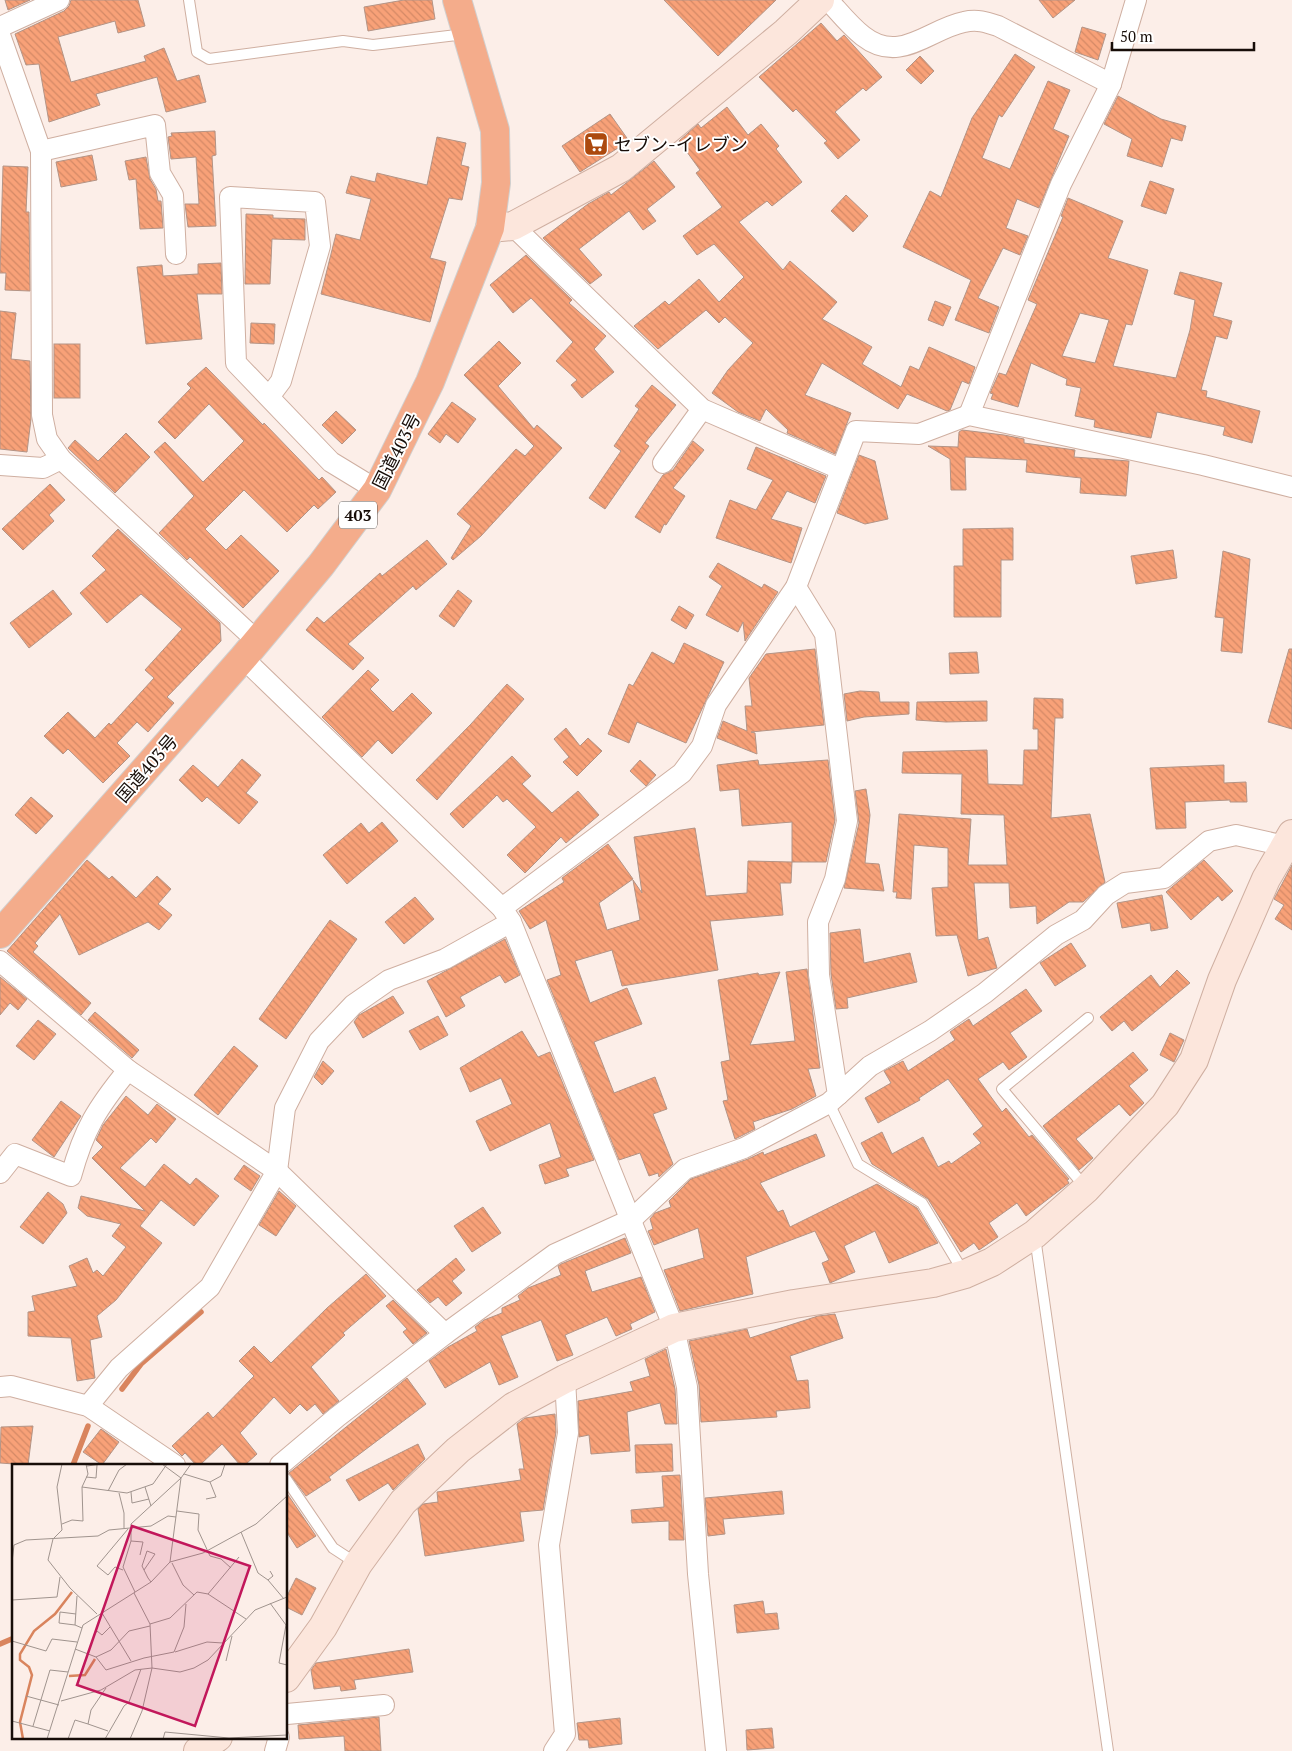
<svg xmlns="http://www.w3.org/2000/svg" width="1292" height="1751" viewBox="0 0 1292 1751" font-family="'PT Serif','Noto Sans JP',serif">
	<defs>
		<pattern id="building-back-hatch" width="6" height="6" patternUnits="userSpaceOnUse" patternTransform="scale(1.25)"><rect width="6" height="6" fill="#f8a178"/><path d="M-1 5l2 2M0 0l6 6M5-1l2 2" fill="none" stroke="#d48966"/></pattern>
	</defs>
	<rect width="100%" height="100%" fill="#fceee8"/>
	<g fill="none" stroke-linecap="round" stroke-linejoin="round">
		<!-- stream -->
		<g stroke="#d9845d" stroke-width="5.5">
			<polyline points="122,1389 141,1364 201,1312"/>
			<polyline points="73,1465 88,1426"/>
			<polyline points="0,1644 14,1638"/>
		</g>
	</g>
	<!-- building -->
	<g fill="url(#building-back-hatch)" stroke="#b39486" fill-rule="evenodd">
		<polygon points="5,0 30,0 8,10"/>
		<polygon points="71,0 138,0 145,26 118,33 115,21 58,37 71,82 146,61 144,56 164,48 177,81 199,75 206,102 166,112 157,77 96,94 100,105 49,122 39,64 26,65 15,34 64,11 69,6"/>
		<polygon points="404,0 432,0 435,19 368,31 364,7"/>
		<polygon points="664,0 776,0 718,56"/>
		<polygon points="1039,0 1075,0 1053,18"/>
		<polygon points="821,23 837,41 844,35 882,77 866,91 863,88 835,112 860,140 838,159 824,143 827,141 796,109 793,112 759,77"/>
		<polygon points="1082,27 1106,34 1098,60 1075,52"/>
		<polygon points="1015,54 1035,67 1002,117 999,115 982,158 1010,169 1048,81 1070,90 1053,129 1069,136 1039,208 1017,199 1006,228 1028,236 1020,255 1003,248 978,298 999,307 989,333 955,320 971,280 903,247 930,191 941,197 972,118"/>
		<polygon points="920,56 934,71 921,84 906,70"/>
		<polygon points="1118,96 1161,119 1186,126 1182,141 1171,138 1162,167 1127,156 1132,139 1104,124"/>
		<polygon points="727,107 748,135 761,124 779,146 776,149 802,182 772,206 767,201 739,222 783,270 790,261 837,302 822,319 872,347 862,364 901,387 910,366 919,370 929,347 975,367 969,384 962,381 950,410 947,411 907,394 898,409 822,363 805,395 851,413 835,454 787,433 788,430 766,409 760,421 738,412 712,393 728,370 753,343 725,317 719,323 706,310 658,349 634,326 665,301 669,305 699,279 719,302 744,277 714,244 697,255 683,236 722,207 696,173 700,170 679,141 698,124 701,128"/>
		<polygon points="610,114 629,141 580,172 562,146"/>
		<polygon points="215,131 216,155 212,156 216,226 188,227 185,204 199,204 196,157 171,159 168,137 172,136 171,133"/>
		<polygon points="437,137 466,143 461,165 469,167 462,200 449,198 430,258 446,262 430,322 321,294 336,234 360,240 371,199 346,193 351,176 375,182 377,173 427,185"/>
		<polygon points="92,155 97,180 61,187 56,162"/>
		<polygon points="146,157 150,179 156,189 158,201 161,201 163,228 140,229 136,179 129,180 125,161"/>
		<polygon points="654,161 675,187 647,209 656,221 643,230 629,211 579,249 602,275 590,284 543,238 588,204 609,192 611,195"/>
		<polygon points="3,166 28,167 26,212 29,212 30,291 5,290 6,273 0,273"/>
		<polygon points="1150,181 1174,189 1166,214 1141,206"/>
		<polygon points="846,195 868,216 853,232 831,211"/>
		<path d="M1068,198L1123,221L1108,258L1148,270L1132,325L1126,324L1113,366L1176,378L1190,330L1195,300L1174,294L1180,272L1222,283L1213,316L1232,321L1227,339L1216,336L1201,390L1207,391L1206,397L1260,411L1252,443L1223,435L1225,427L1157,412L1151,438L1094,427L1095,420L1075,416L1081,388L1066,385L1067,379L1031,363L1018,407L991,399L993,394L990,393L999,373L1006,375L1037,304L1028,300L1063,217L1061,216ZM1080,313L1109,320L1095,363L1062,356Z"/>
		<polygon points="246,214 273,215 273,218 305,219 305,240 272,239 270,284 245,284"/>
		<polygon points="526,255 572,300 569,303 606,336 594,349 614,372 582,398 571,385 577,380 556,361 573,342 531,298 513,313 490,285"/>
		<polygon points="221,263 222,294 197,294 202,339 146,344 137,267 162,265 163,276 198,274 198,264"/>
		<polygon points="935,301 951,307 943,326 928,320"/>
		<polygon points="0,311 16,313 11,359 30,361 31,419 27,452 0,449"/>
		<polygon points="251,323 275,324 274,344 250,343"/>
		<polygon points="499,341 521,363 498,386 534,429 537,425 562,448 481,536 453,560 451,558 471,526 457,514 516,449 525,456 534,446 464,375"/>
		<rect x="54" y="344" width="26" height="54"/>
		<polygon points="206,367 263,425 264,423 319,480 322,477 336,492 318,509 314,505 287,532 244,490 205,529 226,550 241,535 279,571 243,608 190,557 187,560 159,533 194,496 154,452 165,442 203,482 244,441 209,404 175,439 158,422 191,388 187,384"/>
		<polygon points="652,385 676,405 645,443 649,446 605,509 589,498 621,451 614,446 639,409 635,406"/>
		<polygon points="452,402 476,419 458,443 446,434 440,443 428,434"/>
		<polygon points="336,411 356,430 342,444 322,425"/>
		<polygon points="962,430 1004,435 1024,439 1024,443 1075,450 1074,457 1129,461 1126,496 1080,493 1081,478 1026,472 1027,460 965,457 966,490 951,490 950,459 928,446 958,447 959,432"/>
		<polygon points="126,433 150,457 115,493 68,448 75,440 98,461"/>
		<polygon points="693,441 704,450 673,488 685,496 666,525 664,524 660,533 635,517 663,475 673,470"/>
		<polygon points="756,447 826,476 815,503 787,491 771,519 802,528 791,563 716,538 730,500 756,510 773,480 747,469"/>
		<polygon points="859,455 875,461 888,519 865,524 837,513"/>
		<polygon points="50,484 65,500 49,515 54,521 23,550 2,529"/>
		<polygon points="1013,528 1013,560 1001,560 1001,617 954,617 954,566 963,566 963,529"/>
		<polygon points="118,529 220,623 221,641 167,697 174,703 148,732 137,722 117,743 130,756 103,783 68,749 63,754 44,736 68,712 95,738 109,723 111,725 154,678 145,670 182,629 141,594 107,623 80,593 106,570 92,556"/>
		<polygon points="427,540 447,564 416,590 413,586 348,644 364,658 353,670 306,630 317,617 324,623 380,573 382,576"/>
		<polygon points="1173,550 1177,578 1136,584 1131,556"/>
		<polygon points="1223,551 1250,559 1242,653 1221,651 1224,618 1215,617"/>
		<polygon points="718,563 762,588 764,584 778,592 745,641 743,622 738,632 706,615 722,586 709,577"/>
		<polygon points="53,590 72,614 29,648 10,623"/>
		<polygon points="458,590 472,601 454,627 439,616"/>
		<polygon points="679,606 694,615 686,629 671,620"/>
		<polygon points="684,643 724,662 686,743 637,722 629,743 608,734 629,684 633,686 652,652 674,664"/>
		<polygon points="815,649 824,725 751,732 755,733 757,754 717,738 723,721 747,731 745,706 752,706 749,678 766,654"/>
		<polygon points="1289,649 1292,649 1292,729 1268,722"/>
		<polygon points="977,652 979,673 950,674 949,653"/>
		<polygon points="368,670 379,680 370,689 393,712 412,693 432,713 392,754 378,740 362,757 322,717"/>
		<polygon points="507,684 524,699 437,800 416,780 471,724"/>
		<polygon points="860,691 879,692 880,702 909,702 909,714 864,717 847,721 844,694"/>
		<polygon points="1034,698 1063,699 1063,718 1055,718 1051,818 1090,814 1105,882 1083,902 1069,902 1037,924 1036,906 1010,908 1009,883 974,883 978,940 988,937 997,968 968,976 957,935 936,936 932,888 948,887 948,848 914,845 911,899 896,898 897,892 893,892 899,814 971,819 968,865 1007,865 1004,815 961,814 962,774 902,773 903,752 987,750 988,784 1023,785 1024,750 1038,750 1038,729 1033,729"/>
		<polygon points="987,701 987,721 946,722 916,720 917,702"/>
		<polygon points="566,728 580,746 588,738 602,751 577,776 563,762 569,757 554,739"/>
		<polygon points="512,756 531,776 522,784 552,813 578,791 599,815 566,843 561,837 525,873 507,855 536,827 507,799 503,802 497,795 463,828 450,814"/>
		<polygon points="242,759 261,775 246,793 258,802 239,824 207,797 202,802 179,780 193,765 218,787"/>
		<polygon points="640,760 656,775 646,786 630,771"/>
		<polygon points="758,760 759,765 828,760 835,820 826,862 792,862 792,822 742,826 739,789 720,791 717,765"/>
		<polygon points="1224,765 1224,783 1246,782 1247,802 1230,802 1230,800 1185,802 1186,828 1156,829 1150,768"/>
		<polygon points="866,789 870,815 865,863 879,864 884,891 844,888 859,823 855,791"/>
		<polygon points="31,797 53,816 36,834 15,815"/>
		<polygon points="382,822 398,841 347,884 323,855 361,823 369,833"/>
		<polygon points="695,828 706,896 747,893 748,861 792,862 791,883 780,883 783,915 710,921 718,970 622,986 612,950 575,961 590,1003 627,988 642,1024 594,1042 614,1093 655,1077 667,1109 653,1114 673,1164 659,1177 658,1173 649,1176 640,1153 619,1160 547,980 561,975 546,920 530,929 519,911 564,882 562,878 608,844 633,879 599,903 607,930 640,920 633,880 642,893 634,837"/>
		<polygon points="87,860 109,879 112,876 136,898 157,876 171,889 158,904 172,915 159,930 148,922 79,955 60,914 35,943 38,946 33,952 91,1003 81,1015 7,951"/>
		<polygon points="1204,860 1233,891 1222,901 1218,896 1191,920 1166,892"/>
		<polygon points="1292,865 1292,930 1275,919 1284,905 1274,899"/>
		<polygon points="1162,895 1168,928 1151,931 1150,923 1122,928 1117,903"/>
		<polygon points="415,897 434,919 404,944 385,922"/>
		<polygon points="330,920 357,939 286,1039 259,1019"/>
		<polygon points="860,929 864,963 910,953 917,982 847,998 848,1008 836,1009 831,974 830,933"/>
		<polygon points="505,939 520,975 505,983 500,975 460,997 465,1006 446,1017 427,981"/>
		<polygon points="1071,943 1086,966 1055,986 1040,963"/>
		<polygon points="807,969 820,1068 808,1069 816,1096 792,1109 753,1122 755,1129 735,1139 723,1101 728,1100 721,1062 730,1060 718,980 758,973 759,975 780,972 750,1045 795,1041 786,972"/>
		<polygon points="1177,970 1190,983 1132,1031 1124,1021 1112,1031 1100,1017 1151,975 1160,987"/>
		<polygon points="0,977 27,999 18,1010 10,1003 0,1015"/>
		<polygon points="1026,989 1042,1011 1010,1033 1027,1057 1009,1070 1003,1062 978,1079 1002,1112 1006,1108 1029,1137 1032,1135 1069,1179 1067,1180 1069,1183 1026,1216 1017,1203 989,1223 998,1237 979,1250 974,1243 961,1252 928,1199 872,1164 861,1143 882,1132 892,1154 923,1137 938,1167 949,1161 951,1164 981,1143 973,1134 983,1126 948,1079 919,1098 920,1100 878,1123 865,1098 891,1083 884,1071 903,1061 908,1071 955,1040 950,1032 954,1029 969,1019 973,1026"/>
		<polygon points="393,996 404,1013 363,1038 354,1022 359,1015"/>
		<polygon points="95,1012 139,1050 132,1058 88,1020"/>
		<polygon points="438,1016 448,1035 420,1050 409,1031"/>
		<polygon points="38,1020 56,1034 34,1060 16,1046"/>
		<polygon points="522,1031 538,1057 550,1052 594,1160 566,1169 569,1176 545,1184 539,1165 561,1157 550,1123 490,1151 476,1121 512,1104 501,1078 470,1092 460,1068"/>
		<polygon points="1170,1033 1184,1040 1174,1062 1160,1055"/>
		<polygon points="234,1046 258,1066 218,1115 194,1095"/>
		<polygon points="1133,1052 1148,1070 1129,1086 1144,1103 1130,1116 1119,1104 1076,1139 1093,1158 1079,1170 1043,1126"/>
		<polygon points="323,1061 334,1071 322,1085 314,1077"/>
		<polygon points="126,1096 148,1115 157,1104 176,1119 156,1143 151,1138 120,1168 145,1187 164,1164 190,1185 196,1178 219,1196 194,1226 161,1200 140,1226 162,1243 116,1300 97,1316 102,1337 90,1340 95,1378 77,1381 71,1338 28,1336 28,1312 35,1311 32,1296 77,1286 69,1266 87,1258 93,1273 97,1270 103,1276 126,1247 112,1236 121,1224 87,1216 78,1208 81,1196 145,1211 92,1158 103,1147 96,1140 103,1125"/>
		<polygon points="61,1101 81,1116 54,1157 32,1140"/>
		<polygon points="816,1134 825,1156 760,1183 778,1212 783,1210 790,1227 877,1184 917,1208 938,1243 889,1263 875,1231 844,1246 855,1272 830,1283 822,1263 829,1260 815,1231 746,1257 753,1294 680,1311 664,1270 704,1258 698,1228 654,1245 648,1231 653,1229 650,1219 655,1213 671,1207 669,1201 691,1179 748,1159 763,1152 764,1155"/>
		<polygon points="244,1165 260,1176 251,1191 234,1179"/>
		<polygon points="279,1191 296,1206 276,1236 259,1225"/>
		<polygon points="48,1192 63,1204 67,1213 43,1244 20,1227"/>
		<polygon points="483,1207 501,1233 472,1252 454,1226"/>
		<polygon points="625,1238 631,1253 585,1271 592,1292 641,1277 655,1312 630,1324 632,1329 616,1336 607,1317 565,1335 573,1355 557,1361 541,1320 501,1336 518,1377 499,1385 490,1362 445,1388 429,1361 448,1347 477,1331 475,1327 484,1320 502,1313 502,1308 520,1300 518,1296 528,1288 561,1275 558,1266 561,1264"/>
		<polygon points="456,1258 465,1270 452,1281 462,1293 446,1306 438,1297 430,1303 417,1290"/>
		<polygon points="366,1274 386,1296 343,1333 345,1335 311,1367 339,1401 323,1414 315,1404 307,1411 300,1404 290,1414 274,1397 240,1433 257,1454 245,1465 240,1465 222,1444 200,1465 196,1465 185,1453 182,1456 172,1446 208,1412 213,1418 254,1376 239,1361 254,1346 271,1363 327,1308"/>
		<polygon points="393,1300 427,1333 413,1344 403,1332 407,1329 386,1306"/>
		<polygon points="835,1314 843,1338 790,1356 797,1381 808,1380 810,1408 776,1411 777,1417 701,1422 699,1385 689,1341 747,1329 750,1338 818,1316"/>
		<polygon points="666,1349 675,1389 677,1424 665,1424 660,1403 627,1412 630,1451 591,1454 589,1435 579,1437 578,1401 633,1391 630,1382 650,1376 645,1359"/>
		<polygon points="407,1378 426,1404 329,1477 331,1480 306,1496 289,1473"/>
		<polygon points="555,1414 556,1432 543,1510 520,1512 524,1541 425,1556 418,1509 423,1504 438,1502 437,1492 521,1480 519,1469 524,1469 517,1424 525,1418"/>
		<polygon points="33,1426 28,1465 0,1463 1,1427"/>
		<polygon points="101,1429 119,1442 102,1465 83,1452"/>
		<polygon points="418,1444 425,1459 393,1490 388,1483 359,1501 346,1480"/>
		<polygon points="672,1444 673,1471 636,1473 635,1445"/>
		<polygon points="680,1475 684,1540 669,1540 669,1521 632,1523 631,1510 664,1507 662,1476"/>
		<polygon points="782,1491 784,1514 723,1519 725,1534 708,1536 705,1498"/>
		<polygon points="286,1492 316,1536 297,1548 286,1531"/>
		<polygon points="296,1578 316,1588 302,1615 286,1607 286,1598"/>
		<polygon points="763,1601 765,1614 777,1613 779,1629 737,1633 734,1605"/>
		<polygon points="409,1649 413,1672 354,1680 356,1689 341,1691 340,1686 314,1689 311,1670 316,1663"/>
		<polygon points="379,1717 381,1751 345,1751 344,1736 299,1739 298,1725"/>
		<polygon points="620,1718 622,1744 589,1748 588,1740 579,1740 577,1723"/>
		<polygon points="772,1728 774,1748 747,1750 746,1730"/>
	</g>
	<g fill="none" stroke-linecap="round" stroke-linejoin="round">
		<defs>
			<g id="lane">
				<polyline points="189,0 197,52 209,59 343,41 373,45 465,34"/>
				<polyline points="829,1103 858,1164 922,1203 964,1273"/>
				<polyline points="1086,1188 1002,1089 1088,1018"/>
				<polyline points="1035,1237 1108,1751"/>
				<polyline points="286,1479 333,1548 356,1563"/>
			</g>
			<g id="street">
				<path d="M828,0C839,12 850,26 863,36C900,65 929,29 964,22C977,19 986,22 998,26L1111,84"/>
				<polyline points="0,27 59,0"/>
				<polyline points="0,35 41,151 42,415 47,439 61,459 257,641"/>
				<polyline points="41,151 155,125 160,173 173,195 176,254"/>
				<polyline points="513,226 702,409 840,469"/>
				<polyline points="269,397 281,381 320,246 315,202 230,197 236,363 331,462 377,490"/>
				<polyline points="969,415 1061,184 1111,84 1136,0"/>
				<polyline points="663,463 702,409"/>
				<polyline points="0,465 43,468 61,459"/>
				<polyline points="243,658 502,908 511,922 674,1328 687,1387 698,1574 716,1751"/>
				<polyline points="502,908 682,773 702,746 716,705 796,587 856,431 919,434 969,415 1203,465 1292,487"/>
				<polyline points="0,961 128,1070 277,1171 445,1334"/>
				<polyline points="838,1095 870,1066 930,1031 985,993 1056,935 1083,920 1106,895 1125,883 1164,878 1209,841 1236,835 1285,846"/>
				<path d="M0,1173L15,1154L71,1176C84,1129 97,1108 128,1070"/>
				<polyline points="0,1387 11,1386 88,1406 175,1465"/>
				<polyline points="88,1406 119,1368 210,1287 277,1171 285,1108 319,1041 353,1005 389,980 445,959 511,922"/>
				<polyline points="280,1465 337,1417 445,1334 555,1254 632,1219 685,1169 744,1148 829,1103 838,1095 819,975 818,922 835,879 847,821 825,634 796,587"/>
				<polyline points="287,1714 384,1705"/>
				<polyline points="275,1751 279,1737"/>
				<polyline points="554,1751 565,1734 549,1545 568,1433 565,1379"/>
			</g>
			<g id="secondary">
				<polyline points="490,228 513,226 621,168 786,32 820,0"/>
				<polyline points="286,1678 323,1627 358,1564 403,1502 458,1450 513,1407 565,1379 674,1328 794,1304 933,1283 965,1274 992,1262 1035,1234 1086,1189 1165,1105 1194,1060 1222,980 1266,879 1292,834"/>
				<polyline points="198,1751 218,1737"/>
			</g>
			<polyline id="highway" points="0,934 243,658 321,565 377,490 430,382 490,228 496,183 495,130 457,0"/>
		</defs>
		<!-- lane casing -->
		<use href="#lane" stroke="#cfafa1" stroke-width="12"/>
		<!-- street casing -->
		<use href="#street" stroke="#cfafa1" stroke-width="22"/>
		<!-- secondary casing -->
		<use href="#secondary" stroke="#cfafa1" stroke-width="30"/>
		<!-- highway casing -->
		<use href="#highway" stroke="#d1cfce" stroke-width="30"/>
		<!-- lane -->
		<use href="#lane" stroke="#fff" stroke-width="10"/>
		<!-- street -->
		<use href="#street" stroke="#fff" stroke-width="20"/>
		<!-- secondary -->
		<use href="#secondary" stroke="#fce6dc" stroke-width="28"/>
		<!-- highway -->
		<use href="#highway" stroke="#f4ac8b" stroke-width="28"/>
	</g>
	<!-- icons -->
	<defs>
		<symbol id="supermarket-square" viewBox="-11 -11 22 22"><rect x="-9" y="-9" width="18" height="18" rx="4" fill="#ac490e" stroke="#fff"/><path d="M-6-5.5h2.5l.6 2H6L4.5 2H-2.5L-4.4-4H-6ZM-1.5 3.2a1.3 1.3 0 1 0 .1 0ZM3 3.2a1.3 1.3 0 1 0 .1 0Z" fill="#fff"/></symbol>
	</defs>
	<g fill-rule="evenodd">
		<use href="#supermarket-square" x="582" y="130" width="28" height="28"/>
	</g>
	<g text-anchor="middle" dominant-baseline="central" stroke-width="4" stroke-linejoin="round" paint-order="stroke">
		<!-- shield labels -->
		<rect fill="#fff" stroke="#5d5652" stroke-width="1" x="339" y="501.5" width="38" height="27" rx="4"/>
		<g font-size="16" font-weight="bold" fill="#170d08">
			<text x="358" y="515">403</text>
		</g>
		<!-- poi labels -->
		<g font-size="18" fill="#170d08" stroke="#fff" text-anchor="start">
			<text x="614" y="144">セブン-イレブン</text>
		</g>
		<!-- street labels -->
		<g font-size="18" fill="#170d08" stroke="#fff">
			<text transform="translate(396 451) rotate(-63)">国道403号</text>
			<text transform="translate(146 768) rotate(-49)">国道403号</text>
		</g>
	</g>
	<!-- overview -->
	<g transform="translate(12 1464)">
		<rect width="275" height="275" fill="#fceee8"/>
		<path fill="none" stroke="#d9845d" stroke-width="2.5" d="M57,212L73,211L83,195M11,275L8,258L20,211L17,203L8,196V190L22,167L43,150L60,128"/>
		<path fill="none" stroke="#a0948e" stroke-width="1" d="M50,0L45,23L50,66L41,75L36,96L58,124L85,150M75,2L90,0M172,10L198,18L209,12L213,0M74,13L84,14L85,1M70,23L115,29L141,20L155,0M133,23L139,42M96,27L107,6L115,0M119,28L120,39L137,35M107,29L112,49V64M194,35L204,33L198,18M165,47L187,50L186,66L198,92L209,95L219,104M50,60L60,56L71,57L70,23L76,10L74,0M229,68L246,109L256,116M119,77L131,78L128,91M0,98L2,81L14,76L86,72L97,66L139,62L156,52L164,53M158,98L191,89L244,60L275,32M160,99L171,121L182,131M111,106L103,103L96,111L85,102L116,65M132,106L143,90L135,87L130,102L136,114L139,118M258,107L261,112L256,116L272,135M123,128L111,103L119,77V60L169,14L150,0M196,130L227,93M65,132L63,161L70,164M0,136L45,133L48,113M258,139L274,161L267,199L275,201M0,144V177M90,149L119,197M138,160L158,154L185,128L196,130L234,155M63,161L47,159L48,148L64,150M82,171L85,167L90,171L98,163M0,177L34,187L40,175L65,178M63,185L84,193L94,206L132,194L162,188L172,163L174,140M163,188L195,178L211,179M84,193L99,186L117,167L138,162M214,197L220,172M14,232L47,241M49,237L89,226L123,206L140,204L168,208L182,204L196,196L243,146L275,133M0,257L38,267M76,260L96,267M21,262L38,206L56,208M35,275L71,161L139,118L158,98L169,14L179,0M56,275L63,256L76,260L79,246L94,224M93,275L112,242L117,238L129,205M118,275L130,247L140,204L138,160L122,129M151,275L153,268L217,274L275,271"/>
		<path fill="#c2185b" fill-opacity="0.15" stroke="#c2185b" stroke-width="2.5" d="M120,62L238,102L183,262L65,221Z"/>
		<rect width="275" height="275" fill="none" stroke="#170d08" stroke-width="2.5"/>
	</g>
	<!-- scale -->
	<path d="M1112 42v8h142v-8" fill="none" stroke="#170d08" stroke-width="2.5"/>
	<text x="1120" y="42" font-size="15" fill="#170d08" stroke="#ffffff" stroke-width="4" paint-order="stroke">50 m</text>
</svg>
